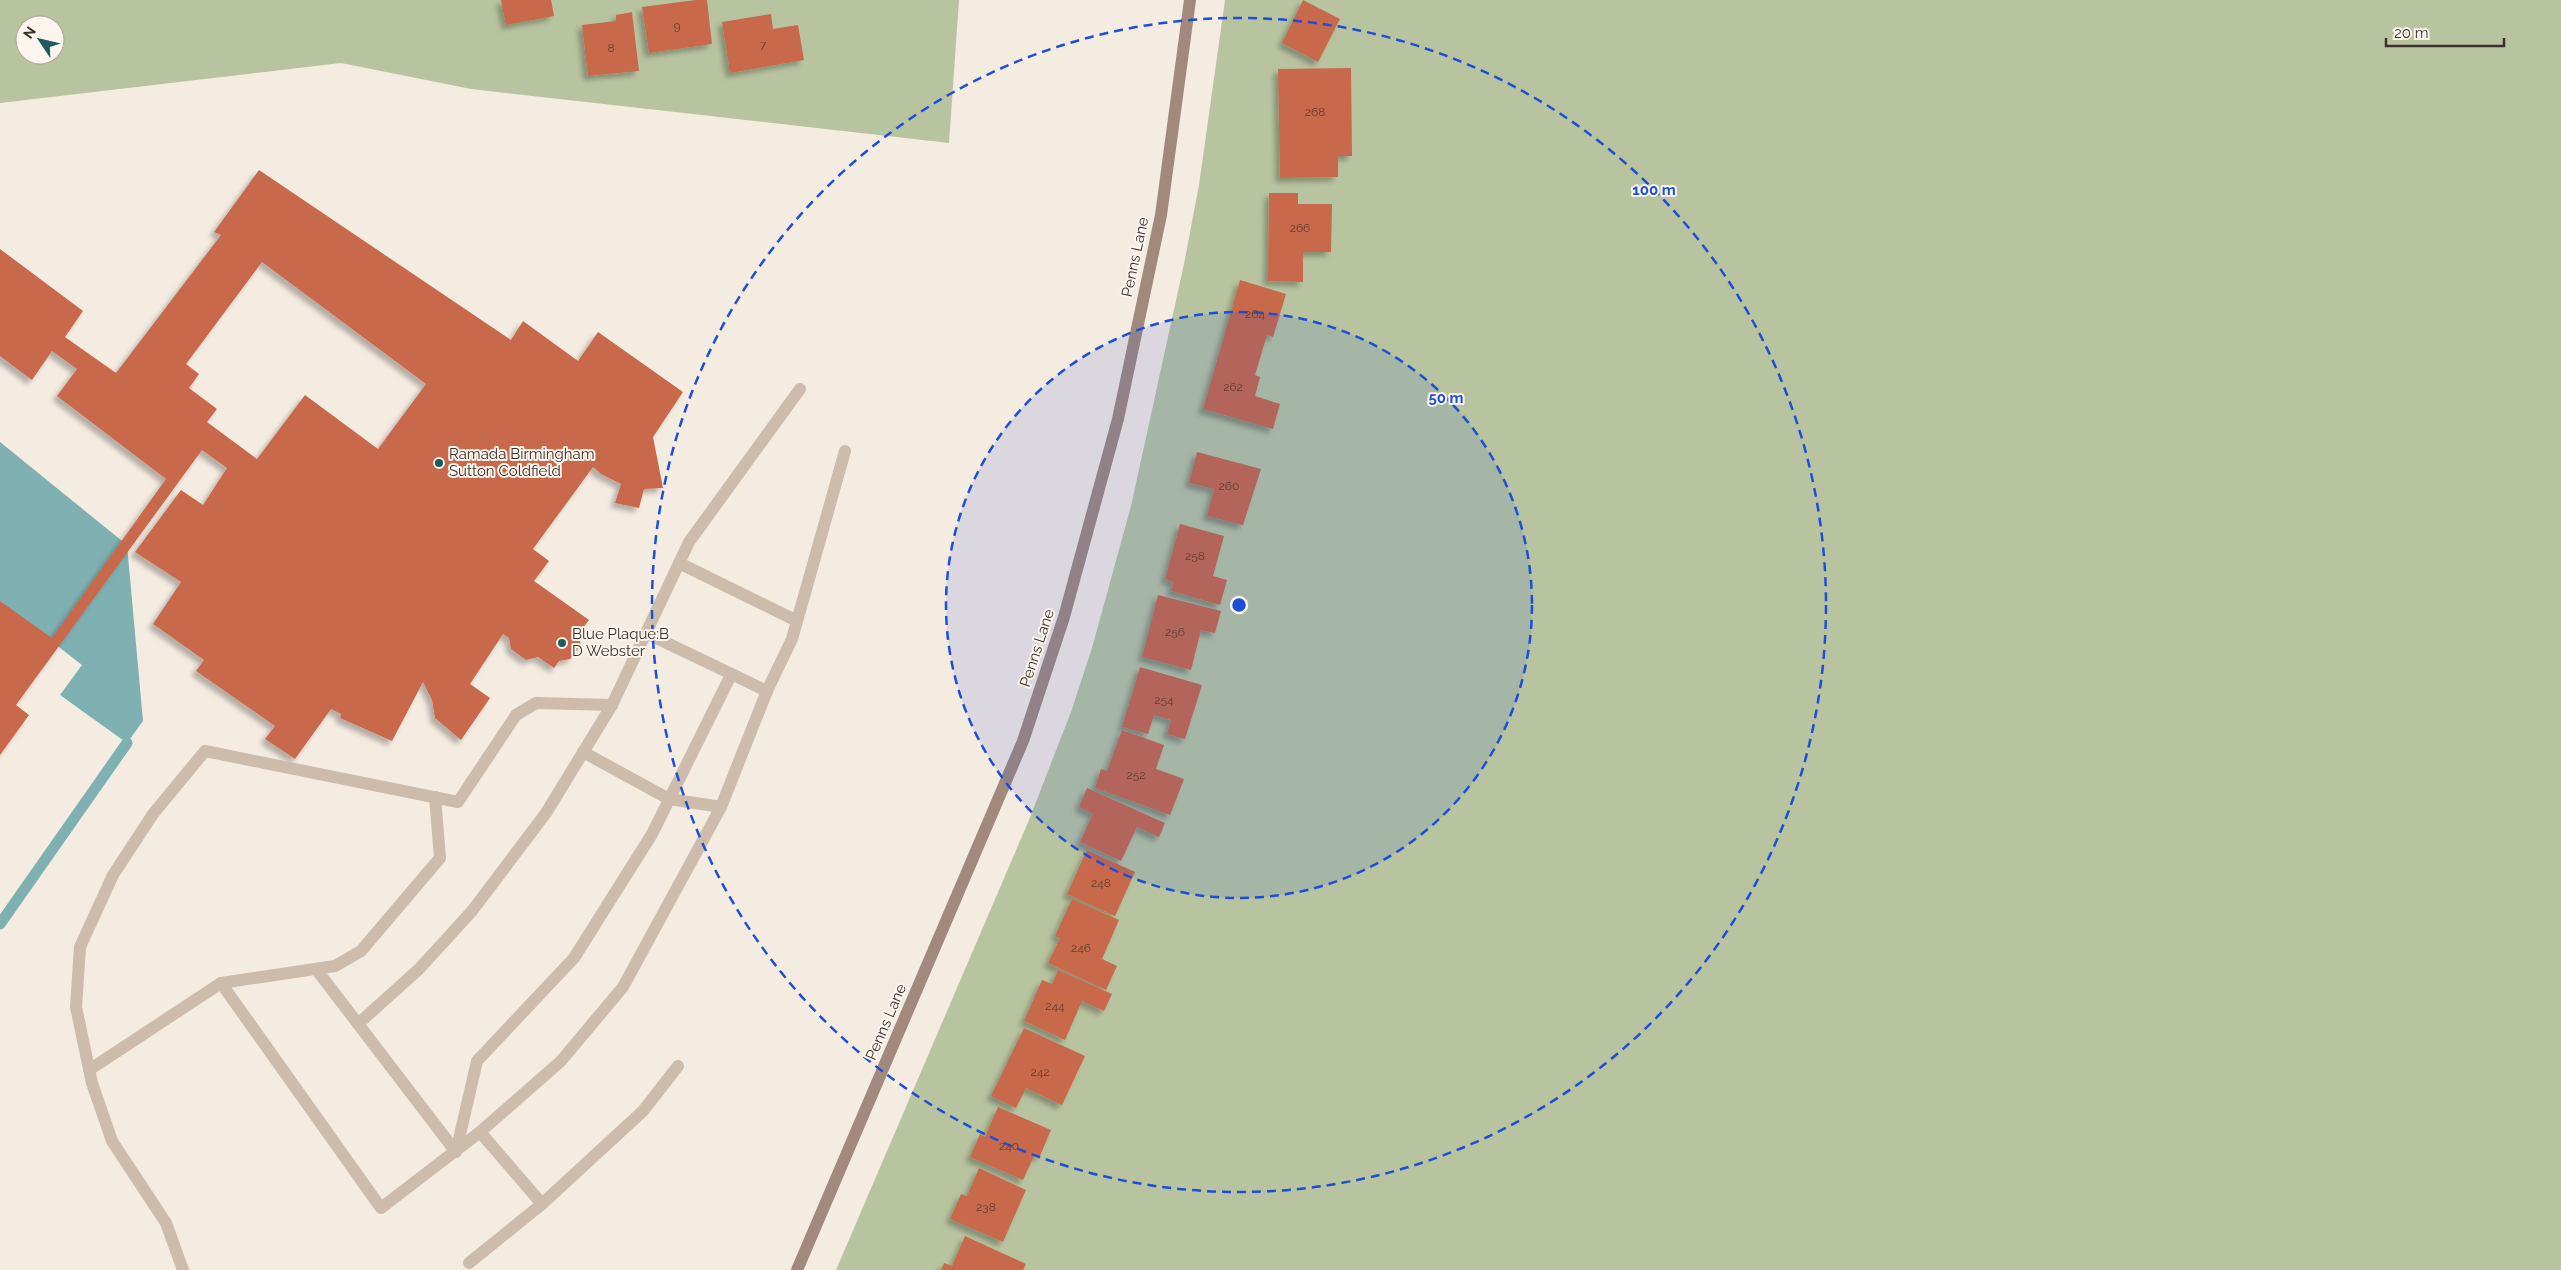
<svg xmlns="http://www.w3.org/2000/svg" width="2561" height="1270" viewBox="0 0 2561 1270" font-family="Raleway,sans-serif">
	<defs>
		<filter id="shadow"><feDropShadow dx="-4.5" dy="4.5" stdDeviation="2.5" flood-color="#0004"/></filter>
	</defs>
	<rect width="100%" height="100%" fill="#f4ebe1"/>
	<!-- green -->
	<g fill="#b8c4a0" fill-rule="evenodd">
		<path d="M0,0H959L949,143L471,89L341,63L0,103ZM25,25H55V55H25Z"/>
		<polygon points="1225,0 2561,0 2561,1270 836,1270 1029,820 1071,712 1092,648 1131,506 1184,264 1199,185"/>
	</g>
	<!-- water -->
	<polygon fill="#7fb0b2" points="0,442 127,545 143,721 127,743 60,695 82,665 0,601"/>
	<g fill="none" stroke-linecap="round" stroke-linejoin="round">
		<!-- stream -->
		<polyline stroke="#7fb0b2" stroke-width="11" points="0,924 127,743"/>
	</g>
	<!-- building -->
	<g fill="#c8694b" fill-rule="evenodd" filter="url(#shadow)">
		<polygon points="501,0 551,0 554,16 506,25"/>
		<polygon points="696,0 707,0 712,44 649,53 642,7"/>
		<polygon points="1303,0 1340,19 1318,62 1282,43"/>
		<polygon points="632,12 639,71 588,76 582,25 616,21 616,15"/>
		<polygon points="771,14 773,29 798,25 804,60 730,73 722,22"/>
		<polygon points="1351,68 1352,156 1338,156 1338,177 1280,178 1278,69"/>
		<path d="M259,170L511,340L523,321L578,361L598,332L683,392L653,437L663,488L644,489L639,508L615,503L621,484L601,474L593,467L533,549L549,561L534,581L589,620L578,634L581,645L570,659L559,661L554,668L538,657L526,660L511,649L509,638L503,634L470,684L490,698L461,740L435,718L432,700L423,682L392,741L340,718L341,714L331,709L295,759L265,739L275,726L196,671L204,660L153,624L181,582L135,552L181,490L203,505L227,468L202,450L16,705L29,715L0,755V601L52,638L166,479L57,396L77,369L52,351L32,380L0,356V249L83,311L65,337L116,373L221,235L214,232ZM262,262L426,384L378,449L305,395L257,459L207,422L217,409L189,388L199,374L186,364Z"/>
		<polygon points="1269,193 1298,193 1298,204 1332,204 1331,252 1303,252 1303,282 1268,281"/>
		<polygon points="1240,280 1286,294 1273,337 1267,335 1255,375 1260,377 1255,396 1280,404 1273,429 1203,409"/>
		<polygon points="1197,452 1261,469 1243,525 1207,516 1214,489 1189,483"/>
		<polygon points="1180,524 1224,536 1213,576 1227,580 1220,605 1171,591 1173,582 1165,579"/>
		<polygon points="1158,595 1221,611 1215,633 1201,630 1191,670 1142,657"/>
		<polygon points="1140,667 1202,685 1185,739 1167,734 1171,720 1154,715 1148,734 1122,727"/>
		<polygon points="1122,730 1164,745 1156,769 1184,779 1170,815 1095,788 1101,769 1107,771"/>
		<polygon points="1087,788 1165,823 1159,837 1137,827 1121,861 1080,842 1093,814 1079,807"/>
		<polygon points="1087,850 1135,872 1115,916 1067,894"/>
		<polygon points="1072,899 1119,920 1102,959 1117,966 1106,990 1048,963 1060,938 1055,936"/>
		<polygon points="1058,970 1112,994 1104,1011 1082,1001 1065,1040 1024,1021 1042,980 1052,984"/>
		<polygon points="1024,1028 1085,1056 1062,1105 1026,1088 1016,1108 991,1096"/>
		<polygon points="998,1107 1051,1130 1039,1158 1034,1156 1023,1180 970,1157 980,1134 985,1137"/>
		<polygon points="979,1168 1026,1190 1003,1242 950,1219 961,1194 967,1196"/>
		<polygon points="965,1236 1026,1264 1023,1270 941,1270 944,1263 952,1266"/>
	</g>
	<g fill="none" stroke-linecap="round" stroke-linejoin="round">
		<!-- lane -->
		<g stroke="#cdbbac" stroke-width="12">
			<polyline points="679,563 797,621"/>
			<polyline points="646,633 767,691"/>
			<polyline points="583,752 669,799 721,807"/>
			<polyline points="316,969 456,1152 477,1061 574,958 652,834 731,675"/>
			<polyline points="221,983 335,966 361,951 440,858 435,797"/>
			<polyline points="358,1024 419,969 472,911 546,813 612,705 689,542 800,389"/>
			<polyline points="89,1070 221,983 381,1208 480,1132 561,1061 623,987 721,807 767,691 792,639 845,451"/>
			<polyline points="480,1132 542,1204"/>
			<polyline points="469,1263 542,1204 643,1111 678,1066"/>
			<polyline points="183,1270 166,1223 112,1141 92,1083 76,1007 80,947 113,875 153,814 205,751 458,802 516,715 536,703 612,705"/>
		</g>
		<!-- secondary -->
		<polyline stroke="#a18a7d" stroke-width="12" points="797,1270 1023,741 1064,617 1118,419 1161,215 1190,0"/>
	</g>
	<!-- distance rings -->
	<circle cx="1239" cy="605" r="293" fill="#1d4ed8" fill-opacity=".12"/>
	<g fill="none" stroke="#1d4ed8" stroke-width="2.5" stroke-dasharray="9 6">
		<circle cx="1239" cy="605" r="293"/>
		<circle cx="1239" cy="605" r="587"/>
	</g>
	<!-- markers -->
	<g fill="#1f5a5e" stroke="#fbf5ee" stroke-width="2">
		<circle cx="439" cy="463" r="5"/>
		<circle cx="562" cy="643" r="5"/>
	</g>
	<g text-anchor="middle" dominant-baseline="central" stroke-width="4" stroke-linejoin="round" paint-order="stroke">
		<!-- number labels -->
		<g font-size="12" fill="#5e3e33">
			<text x="677" y="26">9</text>
			<text x="763" y="45">7</text>
			<text x="611" y="48">8</text>
			<text x="1315" y="112">268</text>
			<text x="1300" y="228">266</text>
			<text x="1255" y="314">264</text>
			<text x="1233" y="387">262</text>
			<text x="1229" y="486">260</text>
			<text x="1195" y="556">258</text>
			<text x="1175" y="632">256</text>
			<text x="1164" y="700">254</text>
			<text x="1136" y="775">252</text>
			<text x="1101" y="883">248</text>
			<text x="1081" y="948">246</text>
			<text x="1055" y="1006">244</text>
			<text x="1040" y="1072">242</text>
			<text x="1009" y="1146">240</text>
			<text x="986" y="1207">238</text>
		</g>
		<!-- street labels -->
		<g font-size="15" fill="#3b302b" stroke="#fbf5ee">
			<text transform="translate(1135 257) rotate(-78)">Penns Lane</text>
			<text transform="translate(1037 648) rotate(-72)">Penns Lane</text>
			<text transform="translate(886 1022) rotate(-67)">Penns Lane</text>
		</g>
		<!-- poi labels -->
		<g font-size="15" fill="#3b302b" stroke="#fbf5ee" text-anchor="start">
			<text x="449" y="454">Ramada Birmingham<tspan x="449" dy="17">Sutton Coldfield</tspan></text>
			<text x="572" y="634">Blue Plaque:B<tspan x="572" dy="17">D Webster</tspan></text>
		</g>
	</g>
	<circle cx="1239" cy="605" r="8" fill="#1d4ed8" stroke="#fbf5ee" stroke-width="2.5"/>
	<g font-size="15" text-anchor="middle" font-weight="bold" fill="#1d4ed8" stroke="#fbf5ee" stroke-width="4" stroke-linejoin="round" paint-order="stroke">
		<text x="1654" y="195">100 m</text>
		<text x="1446" y="403">50 m</text>
	</g>
	<!-- north arrow -->
	<g transform="translate(40 40) rotate(305)"><circle r="24" fill="#fbf5ee" stroke="#aea6a0"/>
	<path d="M0-4L9 19L0 12L-9 19Z" fill="#1f5a5e"/>
	<text y="-8" font-size="14" font-weight="bold" text-anchor="middle" fill="#3b302b">N</text>
	</g>
	<!-- scale -->
	<path d="M2386 38v8h118v-8" fill="none" stroke="#3b302b" stroke-width="2.5"/>
	<text x="2394" y="38" font-size="15" fill="#3b302b" stroke="#fbf5ee" stroke-width="4" paint-order="stroke">20 m</text>
</svg>
